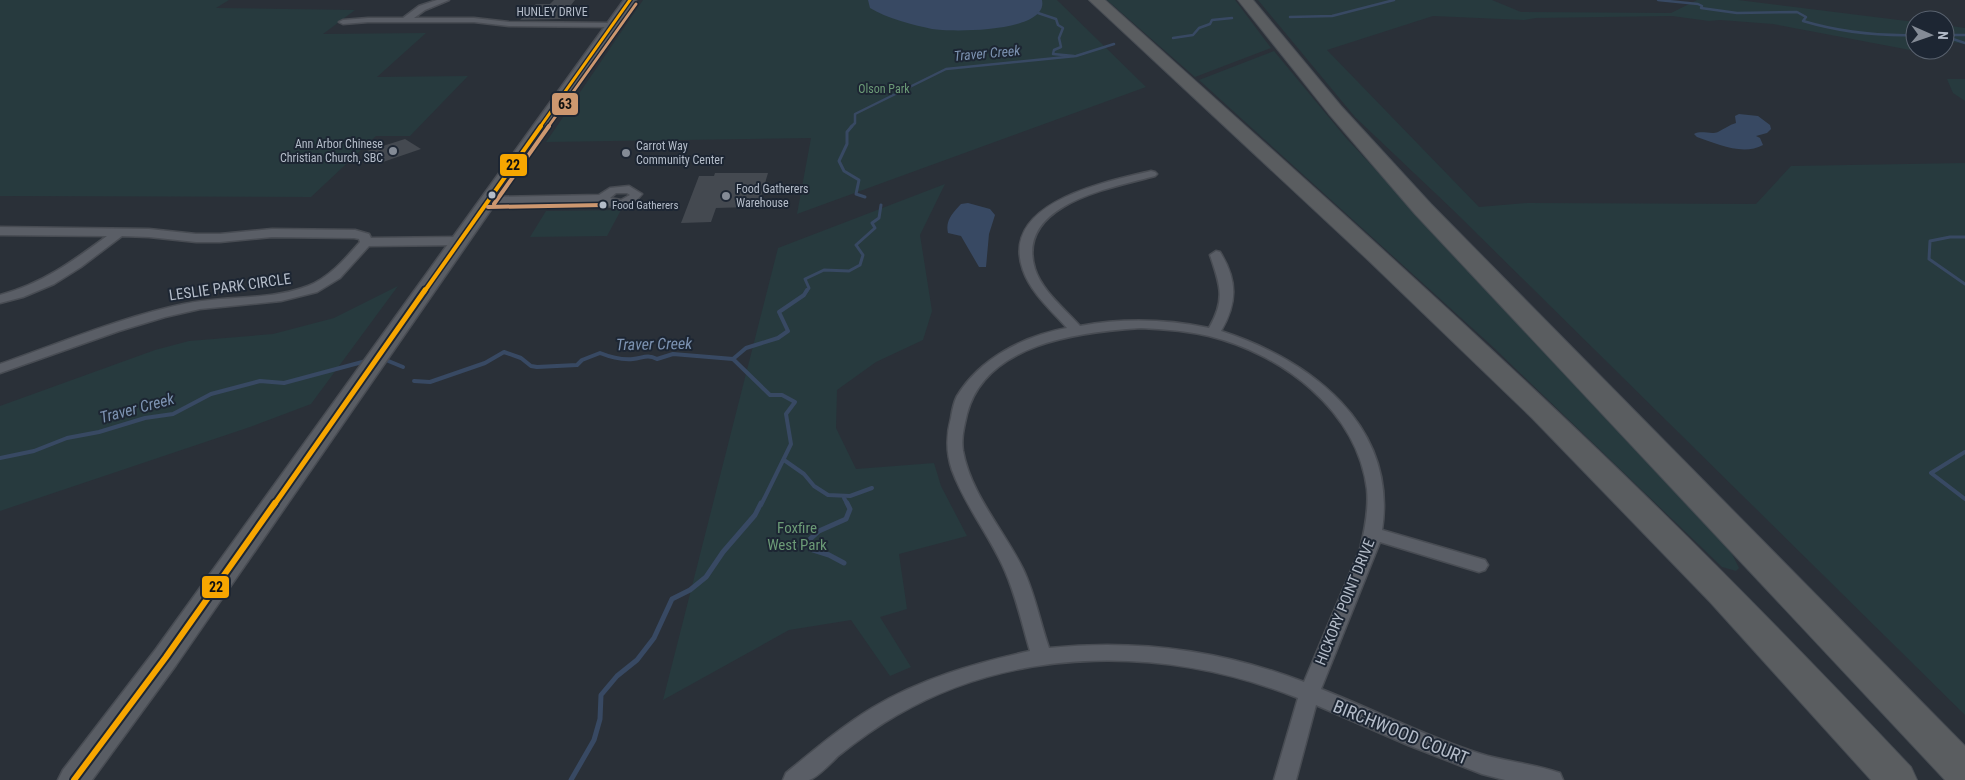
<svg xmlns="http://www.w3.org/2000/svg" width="1965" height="780" viewBox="0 0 1965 780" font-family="'Roboto Condensed',sans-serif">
	<rect width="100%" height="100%" fill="#2a3038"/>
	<!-- green -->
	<g fill="#273a3e">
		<polygon points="0,0 229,0 216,8 355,10 323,34 426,33 377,77 468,76 410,136 376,136 311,197 0,196"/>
		<polygon points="643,0 1057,0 1146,87 797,214 811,138 546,142"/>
		<polygon points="1107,0 1235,0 1271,48 1195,77"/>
		<polygon points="1258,0 1492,0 1521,12 1671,13 1697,0 1738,0 1915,22 1915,50 1929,50 1926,53 1773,24 1720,20 1709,21 1672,16 1536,18 1524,20 1433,16 1327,50 1479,207 1527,203 1756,204 1791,166 1965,163 1965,715 1453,210 1355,117"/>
		<polygon points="1945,25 1965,28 1965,44 1945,41"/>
		<polygon points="1274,51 1346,138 1727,544 1739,568 1736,571 1722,567 1492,346 1199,80"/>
		<polygon points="1947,79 1965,79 1965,101 1953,93"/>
		<polygon points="945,184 920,235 932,311 923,340 876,362 837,390 836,428 856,469 934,463 941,486 967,536 899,554 907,609 880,617 911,667 890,676 851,620 789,630 663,700 778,248"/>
		<polygon points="621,210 607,236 530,237 546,211"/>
		<polygon points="398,286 311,404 250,427 0,511 0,406 155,350 189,341 273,334 334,318"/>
	</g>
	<!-- water -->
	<g fill="#384963">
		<path d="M868,0H1042C1049,33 951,32 932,29C913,25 886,18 870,8Z"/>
		<path d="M1739,114L1758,116L1770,125L1771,129L1767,133L1756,136L1760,138L1763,145C1743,156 1717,144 1697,137L1694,134C1702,130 1711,135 1718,132C1724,129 1729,125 1736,123L1735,116Z"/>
		<path d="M968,203L990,209L995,215L989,234L986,267H979L961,236L948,233C945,220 953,213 961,204Z"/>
	</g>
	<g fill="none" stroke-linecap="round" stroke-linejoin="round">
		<!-- stream-far3 -->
		<g stroke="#384963" stroke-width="2.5">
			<path d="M1658,0L1698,4L1702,6L1701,8L1737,13L1797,12L1806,17L1803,21C1840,32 1876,36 1915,35"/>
			<polyline points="1038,13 1056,19 1058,25 1063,28 1059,38 1061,47 1054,50 1053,54 1074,56"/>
			<polyline points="1290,17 1332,16 1394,0"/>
			<polyline points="1945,35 1952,35 1953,39 1965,43"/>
			<polyline points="1952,35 1965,35"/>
			<polyline points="1173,38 1193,35 1199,28 1210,24 1212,20 1232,18"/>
			<polyline points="851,127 855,123 855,114 946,69 1076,56 1114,44"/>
		</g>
		<!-- stream-far2 -->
		<g stroke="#384963" stroke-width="3">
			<polyline points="852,126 847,132 847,144 839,161 844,171 859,180 856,194 865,197"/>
			<polyline points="1965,237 1950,237 1930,241 1929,259 1965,284"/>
			<polyline points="806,292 809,288 805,279 824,270 849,271 860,265 863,255 856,245 875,228 872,223 879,218 881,205"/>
		</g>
		<!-- stream-far1 -->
		<g stroke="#384963" stroke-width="4">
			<polyline points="733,359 770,395 782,395 795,402 786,414 791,444 761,505"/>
			<polyline points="386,360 403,367"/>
			<path d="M414,381L430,382L485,363L504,352L521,358L531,366L537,367L577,365L582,360L600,353C610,357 622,360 633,359C643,358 647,354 657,359L673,354L733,359L746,348L778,338L788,331L779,312L804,295L807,290"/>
			<polyline points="1965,452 1931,473 1965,499"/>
			<polyline points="0,458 34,451 67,438 99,432 145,418 173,414 211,394 260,381 284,383 366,361"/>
			<polyline points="784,460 804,474 814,486 828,495 850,496 872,488"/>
			<polyline points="844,498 848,505"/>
		</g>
		<!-- stream -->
		<g stroke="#384963" stroke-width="5">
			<polyline points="844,563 829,555 810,549 808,541 819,531 846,519 850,509 847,503"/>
			<polyline points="571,780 594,740 600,719 601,695 617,676 637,660 654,638 672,599 690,590 706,577 723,552 755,515 761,503"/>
		</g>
	</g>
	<!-- building -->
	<g fill="#444950">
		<polygon points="554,0 575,0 560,19 520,20 536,4 550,4"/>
		<polygon points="405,139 421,149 380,163 364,152"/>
		<polygon points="715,173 768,173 759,203 750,203 749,207 716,208 711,222 681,223 699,176 714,176"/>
	</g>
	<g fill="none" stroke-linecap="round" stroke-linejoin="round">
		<defs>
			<g id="minor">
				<polygon points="437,0 449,0 425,10 414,18 474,18 509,22 612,23 616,25 612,27 509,26 474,22 368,22 343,24 339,22 343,20 368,18 403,18 419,6"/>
				<path d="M1151,171L1155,172L1157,174L1155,176C1111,188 1015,204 1035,269C1042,291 1065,309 1080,326C1123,318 1166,319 1209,328C1226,299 1220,285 1210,255L1216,251L1220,252C1238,281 1237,303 1221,331C1310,360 1398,425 1382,530L1485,560L1488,565L1485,570L1479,572L1380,542L1321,689C1375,710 1426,737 1481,754C1507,762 1535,764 1560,773L1563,780H1505L1482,774L1408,745L1316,705L1296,780H1274L1298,698C1170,647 1019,644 897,715C876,727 857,741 838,756C832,762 817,778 809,780C802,780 791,780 783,780L786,773C814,750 841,727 872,708C920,679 975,663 1030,651C1022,624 1016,596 1005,571C990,536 965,506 952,470C946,452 946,436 951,418C952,411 954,402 957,396C980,358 1024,336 1067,328C1052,311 1031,293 1023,270C999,202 1106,182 1151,171ZM1141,328C1164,329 1187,331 1209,336C1282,354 1357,410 1367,489C1369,509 1365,529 1360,549L1304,682C1221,650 1136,639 1049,648C1040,622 1035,594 1023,569C1004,530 971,495 963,451C961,438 964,427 967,414C985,343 1080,332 1141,328Z"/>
				<path d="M629,186L642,194C632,208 613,211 599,202L488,203L482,200L488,197L599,195L610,188ZM616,193H627L630,195L621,200L610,198Z"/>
				<path d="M0,227L149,229L196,234H220L272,229L355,230L369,234L371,238L459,237L465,241L459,245L369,246L340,278L317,292L281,301L200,309L165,317L119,331L0,373V364C61,343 121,317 184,304C225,295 269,301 308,286C330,277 345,259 360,242L359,239L354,238L272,237L220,242H196L149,237L122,236L81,267L54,284L23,297L0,303V295C42,284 73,261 107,236L0,235Z"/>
			</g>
			<polygon id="secondary" points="624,0 636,0 176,665 92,780 58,780 63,770 156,649"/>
			<g id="motorway">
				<path d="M1089,0H1105C1270,148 1436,295 1597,449C1705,552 1809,659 1911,767L1917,780H1871L1710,602L1532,418L1368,260Z"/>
				<polygon points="1238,0 1253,0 1341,106 1431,204 1965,746 1965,780 1945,780 1415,214 1329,114"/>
			</g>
		</defs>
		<!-- minor casing -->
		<use href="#minor" stroke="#484c53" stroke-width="3"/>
		<!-- secondary casing -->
		<use href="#secondary" stroke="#484c53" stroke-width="3"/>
		<!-- motorway casing -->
		<use href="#motorway" stroke="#474c53" stroke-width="2"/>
		<!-- minor -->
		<use href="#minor" fill="#5a5e66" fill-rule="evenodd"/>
		<!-- secondary -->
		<use href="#secondary" fill="#595d64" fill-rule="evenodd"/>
		<!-- motorway -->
		<use href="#motorway" fill="#5a5d60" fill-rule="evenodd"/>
		<defs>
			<polyline id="bus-1-far3" points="540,127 630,0"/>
			<polyline id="bus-1-far2" points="424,292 541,126"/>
			<polyline id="bus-1-far1" points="274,505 425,290"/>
			<polyline id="bus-1" points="74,780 166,657 275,503"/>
			<polyline id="bus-2-far1" points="548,127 636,4"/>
			<g id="bus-2">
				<polyline points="494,204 549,126"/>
				<polyline points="488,207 603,205"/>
			</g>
		</defs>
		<!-- bus-1-far3 casing -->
		<use href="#bus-1-far3" stroke="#1d2633" stroke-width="5.5"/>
		<!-- bus-1-far2 casing -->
		<use href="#bus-1-far2" stroke="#1d2633" stroke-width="7"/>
		<!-- bus-1-far1 casing -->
		<use href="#bus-1-far1" stroke="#1d2633" stroke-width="9"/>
		<!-- bus-1 casing -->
		<use href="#bus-1" stroke="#1d2633" stroke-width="10"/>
		<!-- bus-2-far1 casing -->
		<use href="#bus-2-far1" stroke="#1d2633" stroke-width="5.5"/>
		<!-- bus-2 casing -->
		<use href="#bus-2" stroke="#1d2633" stroke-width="7"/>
		<!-- bus-1-far3 -->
		<use href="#bus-1-far3" stroke="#f7a600" stroke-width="3"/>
		<!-- bus-1-far2 -->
		<use href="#bus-1-far2" stroke="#f7a600" stroke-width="4"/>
		<!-- bus-1-far1 -->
		<use href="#bus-1-far1" stroke="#f7a600" stroke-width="5"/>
		<!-- bus-1 -->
		<use href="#bus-1" stroke="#f7a600" stroke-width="6"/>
		<!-- bus-2-far1 -->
		<use href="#bus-2-far1" stroke="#cd976f" stroke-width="3"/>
		<!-- bus-2 -->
		<use href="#bus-2" stroke="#cd976f" stroke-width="4"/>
	</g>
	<!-- markers -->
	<g fill="#848b96" stroke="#1d2633" stroke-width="2">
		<circle cx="393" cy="151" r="5"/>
		<circle cx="626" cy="153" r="5"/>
		<circle cx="726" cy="196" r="5"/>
	</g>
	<g fill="#b4bcc9" stroke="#1d2633" stroke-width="2">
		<circle cx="492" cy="195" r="4.5"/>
		<circle cx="603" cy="205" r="4.5"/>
	</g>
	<g text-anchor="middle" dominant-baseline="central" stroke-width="4" stroke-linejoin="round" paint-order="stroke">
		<!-- far-bus labels -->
		<g font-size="11" fill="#b4bcc9" stroke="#1d2633" text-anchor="start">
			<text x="612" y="205">Food Gatherers</text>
		</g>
		<!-- far-street labels -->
		<g font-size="12" fill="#b4bcc9" stroke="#1d2633">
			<text x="552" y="12">HUNLEY DRIVE</text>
		</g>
		<!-- far-park labels -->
		<g font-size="12" fill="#6b9a76" stroke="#1d2633">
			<text x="884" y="89">Olson Park</text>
		</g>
		<!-- far-poi labels -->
		<g font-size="12" fill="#b4bcc9" stroke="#1d2633" text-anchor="start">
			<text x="383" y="144" text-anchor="end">Ann Arbor Chinese<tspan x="383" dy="14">Christian Church, SBC</tspan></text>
			<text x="636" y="146">Carrot Way<tspan x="636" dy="14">Community Center</tspan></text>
			<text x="736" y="189">Food Gatherers<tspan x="736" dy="14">Warehouse</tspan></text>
		</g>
		<!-- far-water labels -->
		<g font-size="14" font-style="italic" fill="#7c92b1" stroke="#1d2633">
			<text transform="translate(987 53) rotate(-5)">Traver Creek</text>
		</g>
		<!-- street labels -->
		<g font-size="15" fill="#b4bcc9" stroke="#1d2633">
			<text transform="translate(230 287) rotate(-8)">LESLIE PARK CIRCLE</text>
			<text transform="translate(1345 602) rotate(-68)">HICKORY POINT DRIVE</text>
		</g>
		<!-- park labels -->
		<g font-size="15" fill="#6b9a76" stroke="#1d2633">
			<text x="797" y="528">Foxfire<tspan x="797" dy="17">West Park</tspan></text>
		</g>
		<!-- water labels -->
		<g font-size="16" font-style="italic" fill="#7c92b1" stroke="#1d2633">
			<text transform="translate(654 344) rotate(-1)">Traver Creek</text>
			<text transform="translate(137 408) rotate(-15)">Traver Creek</text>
		</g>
		<!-- near-street labels -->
		<g font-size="18" fill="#b4bcc9" stroke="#1d2633">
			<text transform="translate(1401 732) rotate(22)">BIRCHWOOD COURT</text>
		</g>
	</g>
	<g stroke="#1d2633" stroke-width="2">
		<rect x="551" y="92" width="28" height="24" rx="5" fill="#cd976f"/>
		<rect x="499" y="153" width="29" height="24" rx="5" fill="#f7a600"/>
		<rect x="201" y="575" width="29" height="24" rx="5" fill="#f7a600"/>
	</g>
	<g font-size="14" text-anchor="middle" font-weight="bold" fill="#111">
		<text x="565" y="109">63</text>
		<text x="513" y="170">22</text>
		<text x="216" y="592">22</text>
	</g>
	<!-- north arrow -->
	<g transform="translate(1930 35) rotate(92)"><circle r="24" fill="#1d2633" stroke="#59626f"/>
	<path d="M0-4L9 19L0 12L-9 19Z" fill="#848b96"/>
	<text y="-8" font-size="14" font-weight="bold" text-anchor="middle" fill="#b4bcc9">N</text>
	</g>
</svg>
